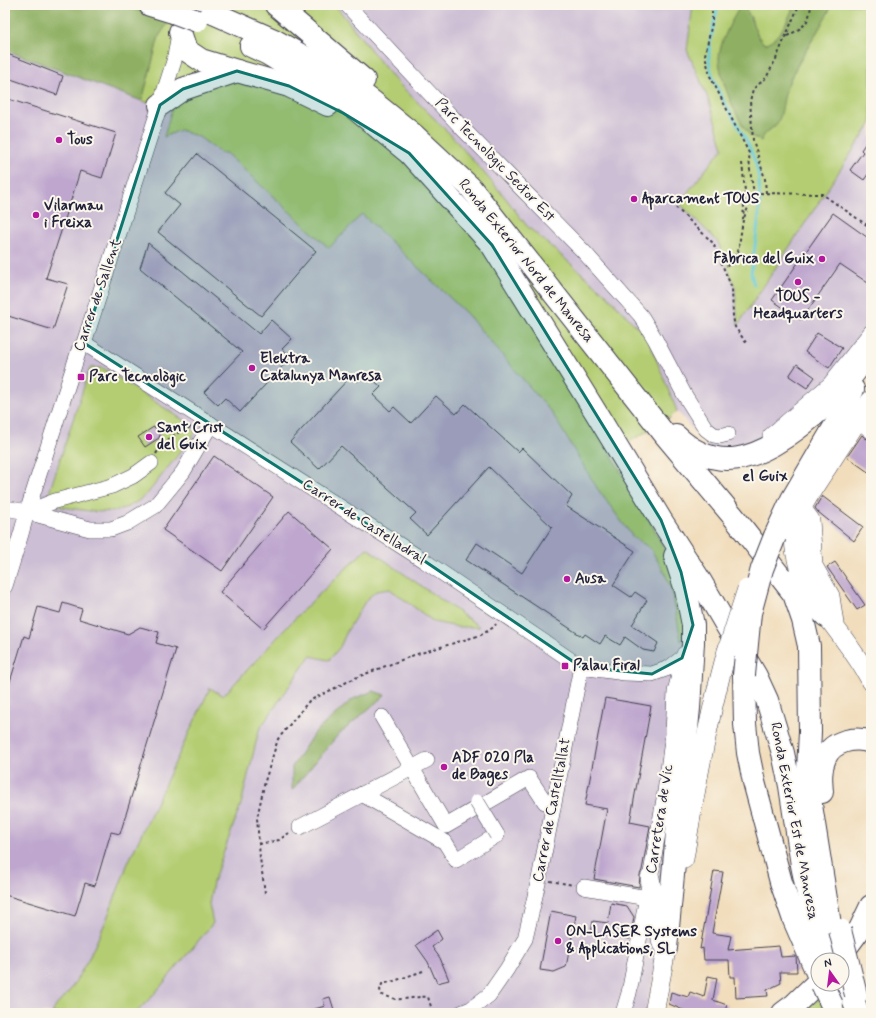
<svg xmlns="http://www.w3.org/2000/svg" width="876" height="1018" viewBox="0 0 876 1018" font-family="Mynerve,sans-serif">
	<rect width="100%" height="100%" fill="#fbf7ec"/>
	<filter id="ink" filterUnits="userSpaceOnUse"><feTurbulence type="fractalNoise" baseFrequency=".025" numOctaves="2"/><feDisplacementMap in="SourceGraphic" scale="8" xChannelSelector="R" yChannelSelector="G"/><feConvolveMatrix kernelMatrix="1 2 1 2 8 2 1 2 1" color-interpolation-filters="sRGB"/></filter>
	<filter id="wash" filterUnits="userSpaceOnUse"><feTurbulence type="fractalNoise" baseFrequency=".012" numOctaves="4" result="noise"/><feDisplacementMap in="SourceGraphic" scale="16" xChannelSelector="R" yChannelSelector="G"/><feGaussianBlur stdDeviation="0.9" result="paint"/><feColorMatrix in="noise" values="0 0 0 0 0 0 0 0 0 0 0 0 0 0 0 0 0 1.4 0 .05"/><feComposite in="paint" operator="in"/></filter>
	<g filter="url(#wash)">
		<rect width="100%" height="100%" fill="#f1ddbc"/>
		<!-- industrial -->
		<g fill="#ccbed4">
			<polygon points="335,5 693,5 687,50 708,98 723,148 680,203 718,242 735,287 738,324 871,123 871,333 789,427 747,448 709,449 677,411 648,339 606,294 527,226 504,196 450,134 394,79"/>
			<polygon points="5,50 142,101 172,108 320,110 653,527 687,627 659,951 645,1013 5,1013"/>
		</g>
		<!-- green -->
		<g fill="#b4cd72" stroke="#6b7856">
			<polygon points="120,5 335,5 394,79 450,134 504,196 527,226 606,294 648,339 677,411 670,418 610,453 653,527 670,561 687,627 681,641 673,595 665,573 650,548 633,537 597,488 552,413 467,314 362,214 329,248 226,153 221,153 199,137 180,130 164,137 172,108 142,101 159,36 169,20 158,15"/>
			<path d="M693,5H794C790,17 778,42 764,44L755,32L751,17L740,7C731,22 721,41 719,59L763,136C767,130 775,128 778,121C781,116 781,109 782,103C784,94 787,86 791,77C804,53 819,30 832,5H871V123L738,325L735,287L718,242L679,203L723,148L708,98L687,50Z"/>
			<path d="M90,368H103L188,423L195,433L148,493C125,514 105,514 76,509C63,507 58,508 47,499Z"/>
			<polygon points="367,548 480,627 458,627 434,622 390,589 376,591 366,600 347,631 340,647 329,660 310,656 259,730 241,804 213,882 209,904 213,923 156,992 136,1013 52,1013 56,1006 72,988 90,956 106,921 128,863 210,688 223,696 301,612"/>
			<polygon points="823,996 831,1013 801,1013"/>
		</g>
		<!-- forest -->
		<g fill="#8fb064" stroke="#586950">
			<polygon points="5,5 120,5 170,20 159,36 142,101 5,50"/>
			<path d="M794,5H832C819,32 800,56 788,84C783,96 783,110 779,120C775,129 765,130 761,141C757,138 750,137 748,133C736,118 719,77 719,58C719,44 732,19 740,7L745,8C753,19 754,34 764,44C778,42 790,17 794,5Z"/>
			<polygon points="373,691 385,695 338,735 292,790 292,767 314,733 353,699"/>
		</g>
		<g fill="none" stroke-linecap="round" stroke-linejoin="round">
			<!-- stream -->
			<path stroke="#5cc8d5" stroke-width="3" d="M718,5C715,22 708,42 709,59C712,95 747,130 756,165C765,196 755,242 751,274L754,285"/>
		</g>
		<g id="blocks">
			<!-- building -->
			<g fill="#bea6ce">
				<polygon points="5,53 63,76 57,95 5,77"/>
				<polygon points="5,98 116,133 102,178 80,171 67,213 46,278 68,284 53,330 5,315"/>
				<polygon points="871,135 871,170 864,180 850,170 863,152 861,150"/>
				<polygon points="197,154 316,251 261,316 158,232 180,205 165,193"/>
				<polygon points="833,213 871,240 871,285 840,264 801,320 772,300"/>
				<polygon points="148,243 259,334 271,320 292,339 282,349 291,357 240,412 225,398 218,405 204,392 242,352 140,268"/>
				<polygon points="817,333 842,348 829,368 805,352"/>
				<polygon points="797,364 815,377 807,388 789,376"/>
				<polygon points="366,373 381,387 373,395 390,411 394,407 411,423 436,396 456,414 465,404 518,452 522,448 572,496 566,506 635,551 613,585 631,597 635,592 647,600 632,625 658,643 654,652 643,650 625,637 620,645 605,636 600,644 585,634 583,637 466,560 477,543 522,573 552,527 489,467 427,535 410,519 416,513 341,446 319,469 290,442 351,376 357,382"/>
				<polygon points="154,427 159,430 160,435 159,438 145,447 138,437 152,428"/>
				<polygon points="862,435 865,438 871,440 871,474 847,457"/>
				<polygon points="214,456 273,497 222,571 163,530"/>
				<polygon points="822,496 863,527 854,541 818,512 815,508"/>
				<polygon points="289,511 333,549 263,629 220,592"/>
				<polygon points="835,562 865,605 857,610 827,567"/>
				<polygon points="63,603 82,609 79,619 128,634 140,627 159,632 156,643 176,649 120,834 111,832 95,886 85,883 75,916 5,895 5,698 24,636 29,638 38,607 60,613"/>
				<polygon points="605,698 651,706 630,822 650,826 642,870 640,875 639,887 594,879 607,809 585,805"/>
				<polygon points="714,871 723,872 712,933 731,936 728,950 779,946 781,957 796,956 797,972 780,972 781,983 767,990 768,996 736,998 735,977 730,977 729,960 704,960 703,948 700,949"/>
				<polygon points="611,903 627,906 634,917 630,939 591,933 593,921 608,923"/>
				<polygon points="551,911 576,916 566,967 554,972 540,970"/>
				<polygon points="437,930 442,939 432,947 440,958 449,980 437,983 428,962 416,945"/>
				<polygon points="708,976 717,978 713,1000 727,1005 724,1013 690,1013 669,1004 671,992 688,997 690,992 704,997"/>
				<polygon points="330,997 335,1013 309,1013 308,1011 325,1006 323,999"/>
			</g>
		</g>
	</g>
	<g filter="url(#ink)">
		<use href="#blocks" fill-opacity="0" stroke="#413e4e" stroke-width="1"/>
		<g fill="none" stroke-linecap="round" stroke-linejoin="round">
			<defs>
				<g id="minor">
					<polyline points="347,5 465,131 584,252 641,316 655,339 684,394 706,429 714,435 720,436 728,434"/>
					<polyline points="84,343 423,560 581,667 625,673 652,674 669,668 682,658"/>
					<polyline points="864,425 871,431"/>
					<polyline points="770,436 830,384 871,332"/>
					<polyline points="5,508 27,512 90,529 111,529 127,523 155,506 183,472 211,424"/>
					<polyline points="27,512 55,501 112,486 133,476 151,463"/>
					<polyline points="5,586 21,534 27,512 79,350 84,343 174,61 179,34"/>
					<polyline points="382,717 446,826 529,778 545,802 553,804"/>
					<polyline points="362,794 445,842 456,860 497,835"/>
					<polyline points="300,827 427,760"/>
					<polyline points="584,887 647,898"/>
					<polyline points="461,1013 471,1009 489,995 507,969 525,939 539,879 581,667"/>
					<polyline points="623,1013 629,993 641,930 664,799 673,733 675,692 684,654"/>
				</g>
				<g id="major">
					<path d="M871,400C857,422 842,444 828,466C819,479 810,493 802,507C787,536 796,570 813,596C831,625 855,650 871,681"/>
					<polyline points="801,508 810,520 813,566 830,596 834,624"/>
					<path d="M684,859C695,789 708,719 727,651"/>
					<polyline points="650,878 662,944"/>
					<polyline points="654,1013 669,934"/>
				</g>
				<g id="highway">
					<polyline points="150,5 173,12"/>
					<polyline points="195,5 274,40 324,68 352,86 372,101 414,135 470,187 666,436 733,516 794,594 803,620 809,646 810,732 808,770 811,805 832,937"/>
					<polyline points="276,5 364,80"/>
					<polyline points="180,32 186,50 201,60 237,71"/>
					<polyline points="251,46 268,54 347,102 409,153 492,245 595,411 661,520 701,582 756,676 767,700 783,753 790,786 802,865 810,904 821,946 826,960"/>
					<polyline points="160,105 183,89 237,71 289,86 328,105"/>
					<path d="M676,436C717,475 757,459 797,429C808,420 820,411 830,401C845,386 857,368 871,352"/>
					<polyline points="775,536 792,499 846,407 853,389"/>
					<polyline points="792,580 826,616"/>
					<polyline points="744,675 745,724 748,753 754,782 781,882 794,920 818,975"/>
					<path d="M822,792C821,780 820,769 825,758C832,741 855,736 871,742"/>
					<polyline points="666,948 689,708 693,643 693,625 686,590 675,556"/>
					<polyline points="837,960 860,929 871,906"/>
					<polyline points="845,978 858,1013"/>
					<polyline points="783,1013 795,1004 818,982"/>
				</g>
			</defs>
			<!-- minor casing -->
			<use href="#minor" stroke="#413e4e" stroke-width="16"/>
			<!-- major casing -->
			<use href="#major" stroke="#413e4e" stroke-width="20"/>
			<!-- highway casing -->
			<use href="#highway" stroke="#413e4e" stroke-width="24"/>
			<!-- path -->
			<g stroke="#413e4e" stroke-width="2" stroke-dasharray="3 3" stroke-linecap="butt">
				<polyline points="712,5 712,23 705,55 710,76 749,153 750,171 754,193 743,220 738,252 725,269"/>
				<path d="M787,36C804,27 809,24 811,5"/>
				<polyline points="742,163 745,191 743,219"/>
				<polyline points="754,193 822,194 871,228"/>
				<polyline points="766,193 765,179 753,140 750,101 753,89 766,78 776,59 799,5"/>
				<polyline points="667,199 713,243 732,288 733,316 735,327 747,344"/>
				<path d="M156,454C165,439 176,433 191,427"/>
				<polyline points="259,844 279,840 289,833"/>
				<polyline points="550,881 574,885"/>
				<polyline points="265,893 260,858 257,818 265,781 278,739 309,701 355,678 414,655 481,635 494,627 496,624"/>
				<path d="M423,971L394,981L382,984L380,990L382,995C387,996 391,998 395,999C407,1000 417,996 428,997L433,1013"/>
			</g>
			<!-- minor -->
			<use href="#minor" stroke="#fff" stroke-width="15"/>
			<!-- major -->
			<use href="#major" stroke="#fff" stroke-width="19"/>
			<!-- highway -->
			<use href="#highway" stroke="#fff" stroke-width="22"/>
			<defs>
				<polyline id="minor-bridge" points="477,802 497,835"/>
				<polyline id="major-bridge" points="727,651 747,589"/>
				<g id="highway-bridge">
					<polyline points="173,12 197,21"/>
					<polyline points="744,675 750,613 762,569 775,536"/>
					<polyline points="840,930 856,995"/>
					<polyline points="822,984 832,1005"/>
				</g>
			</defs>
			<!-- minor-bridge casing -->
			<use href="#minor-bridge" stroke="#413e4e" stroke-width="16" stroke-linecap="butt"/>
			<!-- major-bridge casing -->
			<use href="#major-bridge" stroke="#413e4e" stroke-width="20" stroke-linecap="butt"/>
			<!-- highway-bridge casing -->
			<use href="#highway-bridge" stroke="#413e4e" stroke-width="24" stroke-linecap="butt"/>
			<!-- minor-bridge -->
			<use href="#minor-bridge" stroke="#fff" stroke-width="15"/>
			<!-- major-bridge -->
			<use href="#major-bridge" stroke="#fff" stroke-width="19"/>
			<!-- highway-bridge -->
			<use href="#highway-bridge" stroke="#fff" stroke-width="22"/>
		</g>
	</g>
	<!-- marked area -->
	<path fill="#0f766e" fill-opacity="0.2" stroke="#0f766e" stroke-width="3" stroke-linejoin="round" d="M237,71L289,86L343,113L409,153L492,245L661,520L681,572L693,625L682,658L652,674L581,667L423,560L84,343L160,105L183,89Z"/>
	<!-- markers -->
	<g fill="#b5179e" stroke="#fbf7ec" stroke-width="1.5">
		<circle cx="59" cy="140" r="4"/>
		<circle cx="634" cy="199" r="4"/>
		<circle cx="36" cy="215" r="4"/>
		<circle cx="822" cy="259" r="4"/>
		<circle cx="798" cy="282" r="4"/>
		<circle cx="252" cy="368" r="4"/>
		<rect x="77" y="373" width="8" height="8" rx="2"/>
		<circle cx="149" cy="437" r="4"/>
		<circle cx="567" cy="579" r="4"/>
		<rect x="561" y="662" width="8" height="8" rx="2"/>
		<circle cx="444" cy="767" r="4"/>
		<circle cx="558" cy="941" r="4"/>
	</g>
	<g text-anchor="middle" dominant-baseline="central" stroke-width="4" stroke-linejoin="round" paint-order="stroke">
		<!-- poi labels -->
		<g font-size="15" font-weight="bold" fill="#22223b" stroke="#fbf7ec" text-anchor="start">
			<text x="67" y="140">Tous</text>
			<text x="642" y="199">Aparcament TOUS</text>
			<text x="44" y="206">Vilarmau<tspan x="44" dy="17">i Freixa</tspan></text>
			<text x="814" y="259" text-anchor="end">Fàbrica del Guix</text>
			<text x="798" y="297" text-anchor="middle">TOUS -<tspan x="798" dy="17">Headquarters</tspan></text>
			<text x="260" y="359">Elektra<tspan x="260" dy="17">Catalunya Manresa</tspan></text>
			<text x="89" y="377">Parc Tecnològic</text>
			<text x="157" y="428">Sant Crist<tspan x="157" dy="17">del Guix</tspan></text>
			<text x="575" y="579">Ausa</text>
			<text x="573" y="666">Palau Firal</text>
			<text x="452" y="758">ADF 020 Pla<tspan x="452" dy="17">de Bages</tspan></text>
			<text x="566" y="932">ON-LASER Systems<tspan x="566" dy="17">&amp; Applications, SL</tspan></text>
		</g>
		<!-- street labels -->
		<g font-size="15" fill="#22223b" stroke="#fbf7ec">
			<text transform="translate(495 160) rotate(46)">Parc Tecnològic Sector Est</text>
			<text transform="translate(526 261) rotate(51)">Ronda Exterior Nord de Manresa</text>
			<text transform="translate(98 295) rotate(-71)">Carrer de Sallent</text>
			<text transform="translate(364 522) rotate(33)">Carrer de Castelladral</text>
			<text transform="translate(552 810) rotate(-79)">Carrer de Castelltallat</text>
			<text transform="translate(660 819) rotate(-81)">Carretera de Vic</text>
			<text transform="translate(794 821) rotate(79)">Ronda Exterior Est de Manresa</text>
		</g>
		<!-- neighbourhood labels -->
		<g font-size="16" font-weight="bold" fill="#22223b" stroke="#fbf7ec">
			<text x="765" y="476">el Guix</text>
		</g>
	</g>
	<!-- margin -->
	<rect width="876" height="1018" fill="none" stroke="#fbf7ec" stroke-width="20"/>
	<!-- north arrow -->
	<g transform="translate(830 972) rotate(346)"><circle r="19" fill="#fbf7ec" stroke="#a4a2a5"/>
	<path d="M0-3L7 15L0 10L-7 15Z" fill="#b5179e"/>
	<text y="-6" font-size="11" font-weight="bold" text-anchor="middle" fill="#22223b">N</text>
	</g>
</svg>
